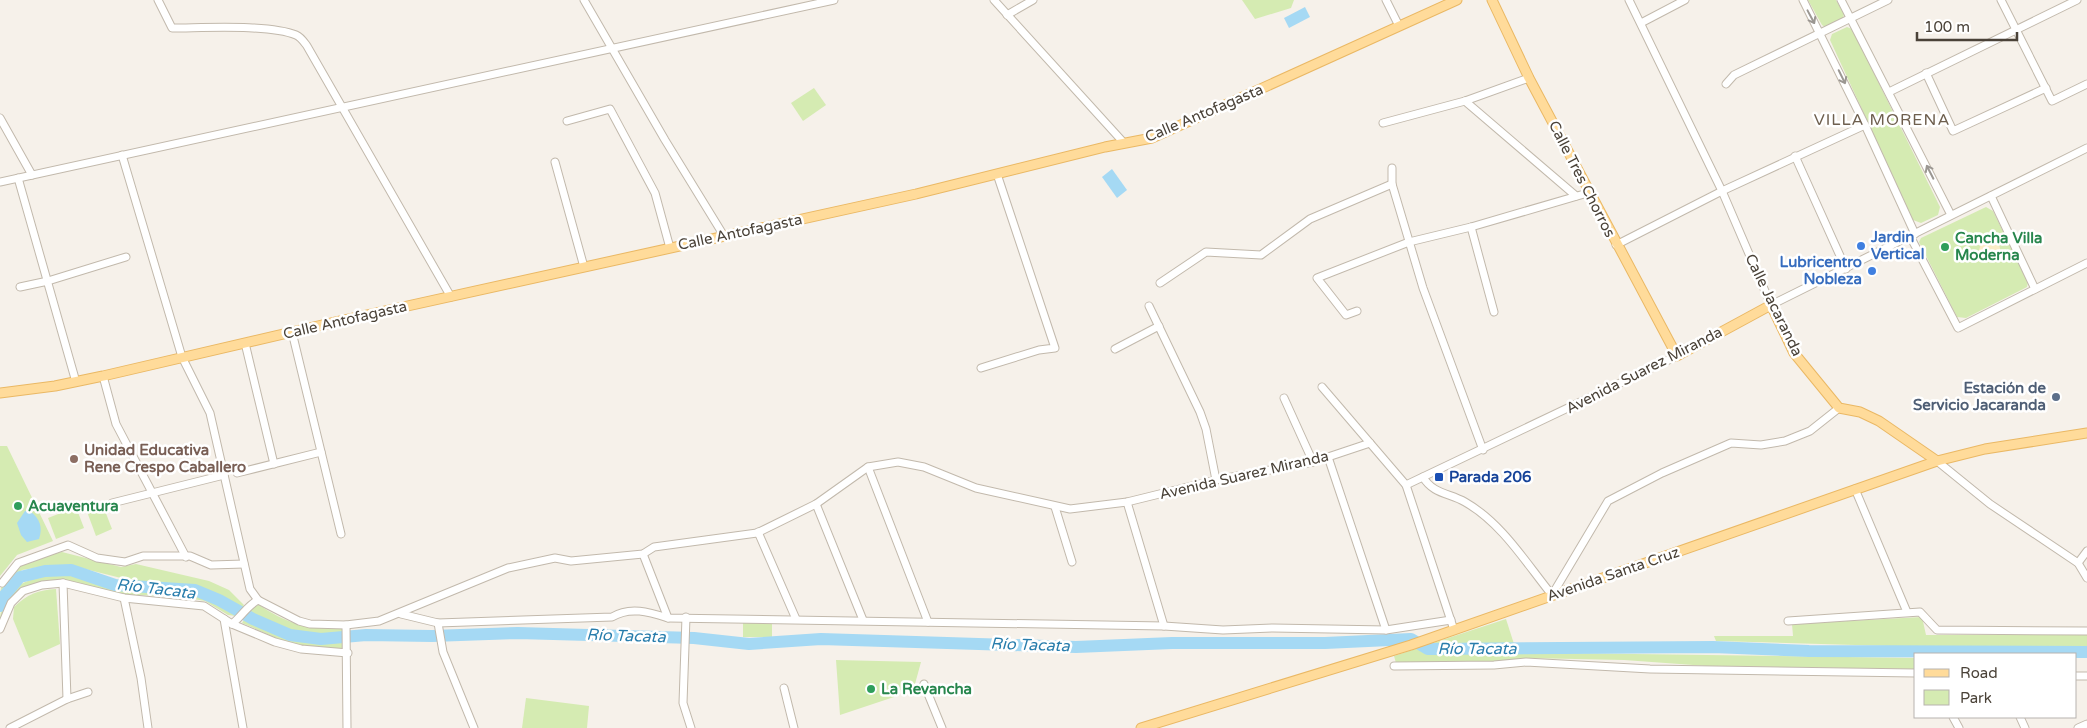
<svg xmlns="http://www.w3.org/2000/svg" width="2087" height="728" viewBox="0 0 2087 728" font-family="'Varela Round',sans-serif">
	<rect width="100%" height="100%" fill="#f6f1ea"/>
	<!-- green -->
	<g fill="#d5ebb2">
		<polygon points="1242,0 1294,0 1291,8 1255,19"/>
		<polygon points="1808,0 1836,0 1844,14 1843,18 1825,27 1822,25"/>
		<polygon points="1847,27 1852,29 1940,207 1938,215 1921,223 1913,220 1830,40 1832,34"/>
		<polygon points="814,88 826,105 803,121 791,103"/>
		<polygon points="1986,207 1993,211 2028,282 2027,287 1966,318 1957,317 1919,242 1921,238"/>
		<polygon points="0,446 7,446 53,541 17,555 0,576"/>
		<polygon points="102,503 112,529 96,536 86,509"/>
		<polygon points="76,507 84,528 56,539 48,518"/>
		<path d="M62,552L121,567L136,564L209,581L229,590L244,605L241,609L196,588L141,583L69,565L46,566L22,570L0,598C0,565 34,555 62,552Z"/>
		<path d="M71,574L116,588L193,593L218,602L239,614L236,616L228,615L205,601L182,597L117,594L68,581L25,590L0,624C0,580 37,576 71,574Z"/>
		<path d="M56,589L60,644L29,658L13,619L14,607C28,594 38,590 56,589Z"/>
		<path d="M259,605C291,626 306,628 344,627L342,634C307,637 278,630 248,611L253,606Z"/>
		<polygon points="1922,617 1926,635 2087,635 2087,650 2042,646 1924,647 1716,641 1714,636 1793,636 1792,624"/>
		<path d="M245,618C281,634 302,645 342,641L343,648H311L288,643L242,623Z"/>
		<polygon points="1506,619 1514,644 1430,644"/>
		<polygon points="743,621 772,622 772,637 743,637"/>
		<polygon points="1421,647 1425,651 1916,658 1916,669 1707,666 1624,660 1527,658 1494,662 1396,663 1394,656"/>
		<polygon points="836,660 921,662 915,684 894,693 894,697 840,715"/>
		<polygon points="526,698 589,706 587,728 522,728"/>
	</g>
	<!-- sand -->
	<path fill="#fbecc6" d="M1992,239C1998,242 2001,246 2000,253L1991,258L1981,257L1978,253L1981,244Z"/>
	<!-- water -->
	<g fill="#a5d9f4">
		<polygon points="1305,7 1310,17 1289,28 1284,18"/>
		<polygon points="1112,169 1127,190 1117,198 1102,177"/>
		<path d="M25,511H30C40,519 43,527 39,539L27,542L21,535L17,523Z"/>
	</g>
	<g fill="none" stroke-linecap="round" stroke-linejoin="round">
		<!-- river -->
		<polyline stroke="#a5d9f4" stroke-width="12" points="0,606 4,596 20,577 45,571 71,570 115,585 195,590 219,600 253,619 290,635 321,639 366,635 432,636 518,633 694,638 749,644 821,639 1076,647 1172,643 1325,643 1411,639 1428,649 1713,647 1809,651 2087,652"/>
		<defs>
			<g id="minor">
				<path d="M158,0L172,28C203,28 269,24 296,35C301,37 304,42 307,46L451,297"/>
				<polyline points="584,0 665,140 724,236"/>
				<polyline points="994,0 1124,143"/>
				<polyline points="1386,0 1399,26"/>
				<polyline points="1629,0 1722,191 1771,305 2087,148"/>
				<polyline points="1803,0 1865,125 1915,234"/>
				<polyline points="1841,0 1951,215"/>
				<polyline points="2001,0 2052,101 2087,84"/>
				<polyline points="1007,15 1033,0"/>
				<polyline points="1641,23 1685,0"/>
				<polyline points="1926,73 1953,131 2046,88"/>
				<polyline points="1726,84 1734,75 1888,0"/>
				<polyline points="1889,92 2077,0"/>
				<polyline points="1465,101 1576,196"/>
				<polyline points="0,118 32,175"/>
				<polyline points="567,121 610,109 655,193 670,248"/>
				<polyline points="1383,123 1465,101 1529,78"/>
				<path d="M122,155L182,357L210,413L250,589L258,600C247,606 242,616 232,624"/>
				<polyline points="1795,156 1846,269"/>
				<polyline points="555,162 584,267"/>
				<polyline points="1392,168 1392,184 1423,288 1483,450"/>
				<polyline points="18,178 76,382"/>
				<polyline points="0,182 834,0"/>
				<polyline points="1991,196 2035,289"/>
				<polyline points="1471,227 1494,312"/>
				<polyline points="1910,236 1958,328 2087,263"/>
				<polyline points="1616,245 1722,191 1865,125"/>
				<polyline points="1160,283 1206,252 1261,255 1310,219 1392,184"/>
				<polyline points="20,287 48,281 126,257"/>
				<polyline points="1149,306 1200,412 1206,429 1216,480"/>
				<polyline points="1357,311 1346,315 1317,278 1409,242 1471,227 1591,192"/>
				<polyline points="292,332 341,534"/>
				<polyline points="245,343 274,464"/>
				<polyline points="1115,349 1159,326"/>
				<polyline points="981,368 1039,350 1055,348 997,174"/>
				<polyline points="103,376 116,424 186,557"/>
				<polyline points="1322,387 1406,485 1454,630"/>
				<polyline points="1284,398 1313,462"/>
				<polyline points="1328,457 1386,630"/>
				<polyline points="1937,461 1990,504 2078,563 2087,578"/>
				<polyline points="868,467 928,622"/>
				<polyline points="237,473 321,452"/>
				<path d="M1423,477C1433,494 1449,493 1465,502C1502,523 1526,563 1552,595L1608,501L1662,473L1731,443L1761,445L1785,441L1810,431L1839,408"/>
				<polyline points="1406,485 1677,356"/>
				<polyline points="1855,489 1907,612"/>
				<polyline points="1127,502 1164,626"/>
				<polyline points="112,503 224,475"/>
				<polyline points="816,504 863,620"/>
				<polyline points="1055,507 1072,562"/>
				<polyline points="758,532 796,619"/>
				<polyline points="643,554 668,618"/>
				<polyline points="2078,563 2087,551"/>
				<polyline points="2,583 18,563 68,545 97,558 125,562 143,556 190,556 211,565 244,564"/>
				<polyline points="63,583 67,699"/>
				<polyline points="124,598 141,678 148,728"/>
				<polyline points="258,600 299,621 310,624 346,625 379,621 508,568 555,558 571,561 643,554 654,547 757,533 816,504 868,467 898,462 924,467 976,488 1070,509 1127,502 1216,480 1313,462 1370,443"/>
				<path d="M401,614L438,623L612,617C630,606 649,612 668,618L1164,626L1223,630L1273,628L1386,630L1451,620"/>
				<polyline points="686,617 683,703 691,728"/>
				<polyline points="224,619 243,728"/>
				<polyline points="1788,621 1920,612 1937,630 2087,631"/>
				<polyline points="438,623 443,652 474,728"/>
				<polyline points="346,625 347,728"/>
				<polyline points="0,629 11,603 23,591 42,585 63,583 124,598 204,606 232,624 275,642 301,649 348,653"/>
				<polyline points="1394,666 1494,665 1526,662 1650,669 1916,673"/>
				<polyline points="2076,676 2087,676"/>
				<polyline points="924,684 942,728"/>
				<polyline points="784,688 794,728"/>
				<polyline points="1953,717 1959,728"/>
				<polyline points="2020,717 2025,728"/>
				<polyline points="10,728 67,699 88,692"/>
				<polyline points="2078,728 2087,724"/>
			</g>
			<g id="major">
				<polyline points="1492,0 1529,78 1677,356 1771,305 1794,353 1839,408 1860,412 1879,421 1937,461"/>
				<polyline points="0,393 55,386 103,376 335,322 916,194 1105,147 1152,138 1457,0"/>
				<polyline points="1141,728 1411,645 1937,461 1985,449 2087,433"/>
			</g>
		</defs>
		<!-- minor casing -->
		<use href="#minor" stroke="#c2b9ac" stroke-width="9"/>
		<!-- major casing -->
		<use href="#major" stroke="#eab864" stroke-width="11"/>
		<!-- minor -->
		<use href="#minor" stroke="#fff" stroke-width="7"/>
		<!-- major -->
		<use href="#major" stroke="#ffdb9a" stroke-width="9"/>
	</g>
	<!-- one-way arrows -->
	<defs><path id="oneway-shaft" d="M-6 0H5M1.5-3L5.5 0L1.5 3" fill="none" stroke-width="1.6" stroke-linecap="round" stroke-linejoin="round" transform="scale(1.25)"/></defs>
	<g stroke="#9b9792">
		<use href="#oneway-shaft" transform="translate(1811 17) rotate(62)"/>
		<use href="#oneway-shaft" transform="translate(1842 77) rotate(64)"/>
		<use href="#oneway-shaft" transform="translate(1930 172) rotate(-117)"/>
	</g>
	<!-- markers -->
	<g fill="#3f7fe0" stroke="#fff" stroke-width="2">
		<circle cx="1861" cy="246" r="5"/>
		<circle cx="1872" cy="271" r="5"/>
	</g>
	<g fill="#2e9e5b" stroke="#fff" stroke-width="2">
		<circle cx="1945" cy="247" r="5"/>
		<circle cx="18" cy="506" r="5"/>
		<circle cx="871" cy="689" r="5"/>
	</g>
	<circle fill="#5c6f8a" stroke="#fff" stroke-width="2" cx="2056" cy="397" r="5"/>
	<circle fill="#8d6e63" stroke="#fff" stroke-width="2" cx="74" cy="459" r="5"/>
	<rect fill="#1a4fb4" stroke="#fff" stroke-width="2" x="1434" y="472" width="10" height="10" rx="2.5"/>
	<g text-anchor="middle" dominant-baseline="central" stroke-width="5" stroke-linejoin="round" paint-order="stroke">
		<!-- street labels -->
		<g font-size="15" fill="#4a4238" stroke="#fff">
			<text transform="translate(1204 113) rotate(-23)">Calle Antofagasta</text>
			<text transform="translate(1582 179) rotate(63)">Calle Tres Chorros</text>
			<text transform="translate(740 232) rotate(-12)">Calle Antofagasta</text>
			<text transform="translate(1774 305) rotate(64)">Calle Jacaranda</text>
			<text transform="translate(345 320) rotate(-13)">Calle Antofagasta</text>
			<text transform="translate(1644 370) rotate(-27)">Avenida Suarez Miranda</text>
			<text transform="translate(1244 475) rotate(-13)">Avenida Suarez Miranda</text>
			<text transform="translate(1613 574) rotate(-19)">Avenida Santa Cruz</text>
		</g>
		<!-- shop labels -->
		<g font-size="15" font-weight="bold" fill="#366cbe" stroke="#fff" text-anchor="start">
			<text x="1871" y="237">Jardin<tspan x="1871" dy="17">Vertical</tspan></text>
			<text x="1862" y="262" text-anchor="end">Lubricentro<tspan x="1862" dy="17">Nobleza</tspan></text>
		</g>
		<!-- leisure labels -->
		<g font-size="15" font-weight="bold" fill="#27864d" stroke="#fff" text-anchor="start">
			<text x="1955" y="238">Cancha Villa<tspan x="1955" dy="17">Moderna</tspan></text>
			<text x="28" y="506">Acuaventura</text>
			<text x="881" y="689">La Revancha</text>
		</g>
		<!-- service labels -->
		<g font-size="15" font-weight="bold" fill="#4e5e75" stroke="#fff" text-anchor="end">
			<text x="2046" y="388">Estación de<tspan x="2046" dy="17">Servicio Jacaranda</tspan></text>
		</g>
		<!-- education labels -->
		<g font-size="15" font-weight="bold" fill="#785e54" stroke="#fff" text-anchor="start">
			<text x="84" y="450">Unidad Educativa<tspan x="84" dy="17">Rene Crespo Caballero</tspan></text>
		</g>
		<!-- transit labels -->
		<g font-size="15" font-weight="bold" fill="#164399" stroke="#fff" text-anchor="start">
			<text x="1449" y="477">Parada 206</text>
		</g>
		<!-- neighbourhood labels -->
		<g font-size="16" letter-spacing="1" fill="#6e5f4e" stroke="#fff">
			<text x="1882" y="120">VILLA MORENA</text>
		</g>
		<!-- water labels -->
		<g font-size="16" font-style="italic" fill="#287dac" stroke="#fff">
			<text transform="translate(156 589) rotate(7)">Río Tacata</text>
			<text transform="translate(626 636) rotate(2)">Río Tacata</text>
			<text transform="translate(1030 645) rotate(2)">Río Tacata</text>
			<text x="1477" y="649">Río Tacata</text>
		</g>
	</g>
	<!-- legend -->
	<rect x="1914" y="653" width="162" height="65" fill="#ffffff" stroke="#b7b3af"/>
	<rect x="1924" y="669" width="25" height="8" fill="#ffdb9a" stroke="#b7b3af"/>
	<text x="1960" y="678" font-size="15" fill="#4a4238">Road</text>
	<rect x="1924" y="690" width="25" height="15" fill="#d5ebb2" stroke="#b7b3af"/>
	<text x="1960" y="703" font-size="15" fill="#4a4238">Park</text>
	<!-- scale -->
	<path d="M1917 32v8h100v-8" fill="none" stroke="#4a4238" stroke-width="2.5"/>
	<text x="1924" y="32" font-size="15" fill="#4a4238" stroke="#ffffff" stroke-width="4" paint-order="stroke">100 m</text>
</svg>
